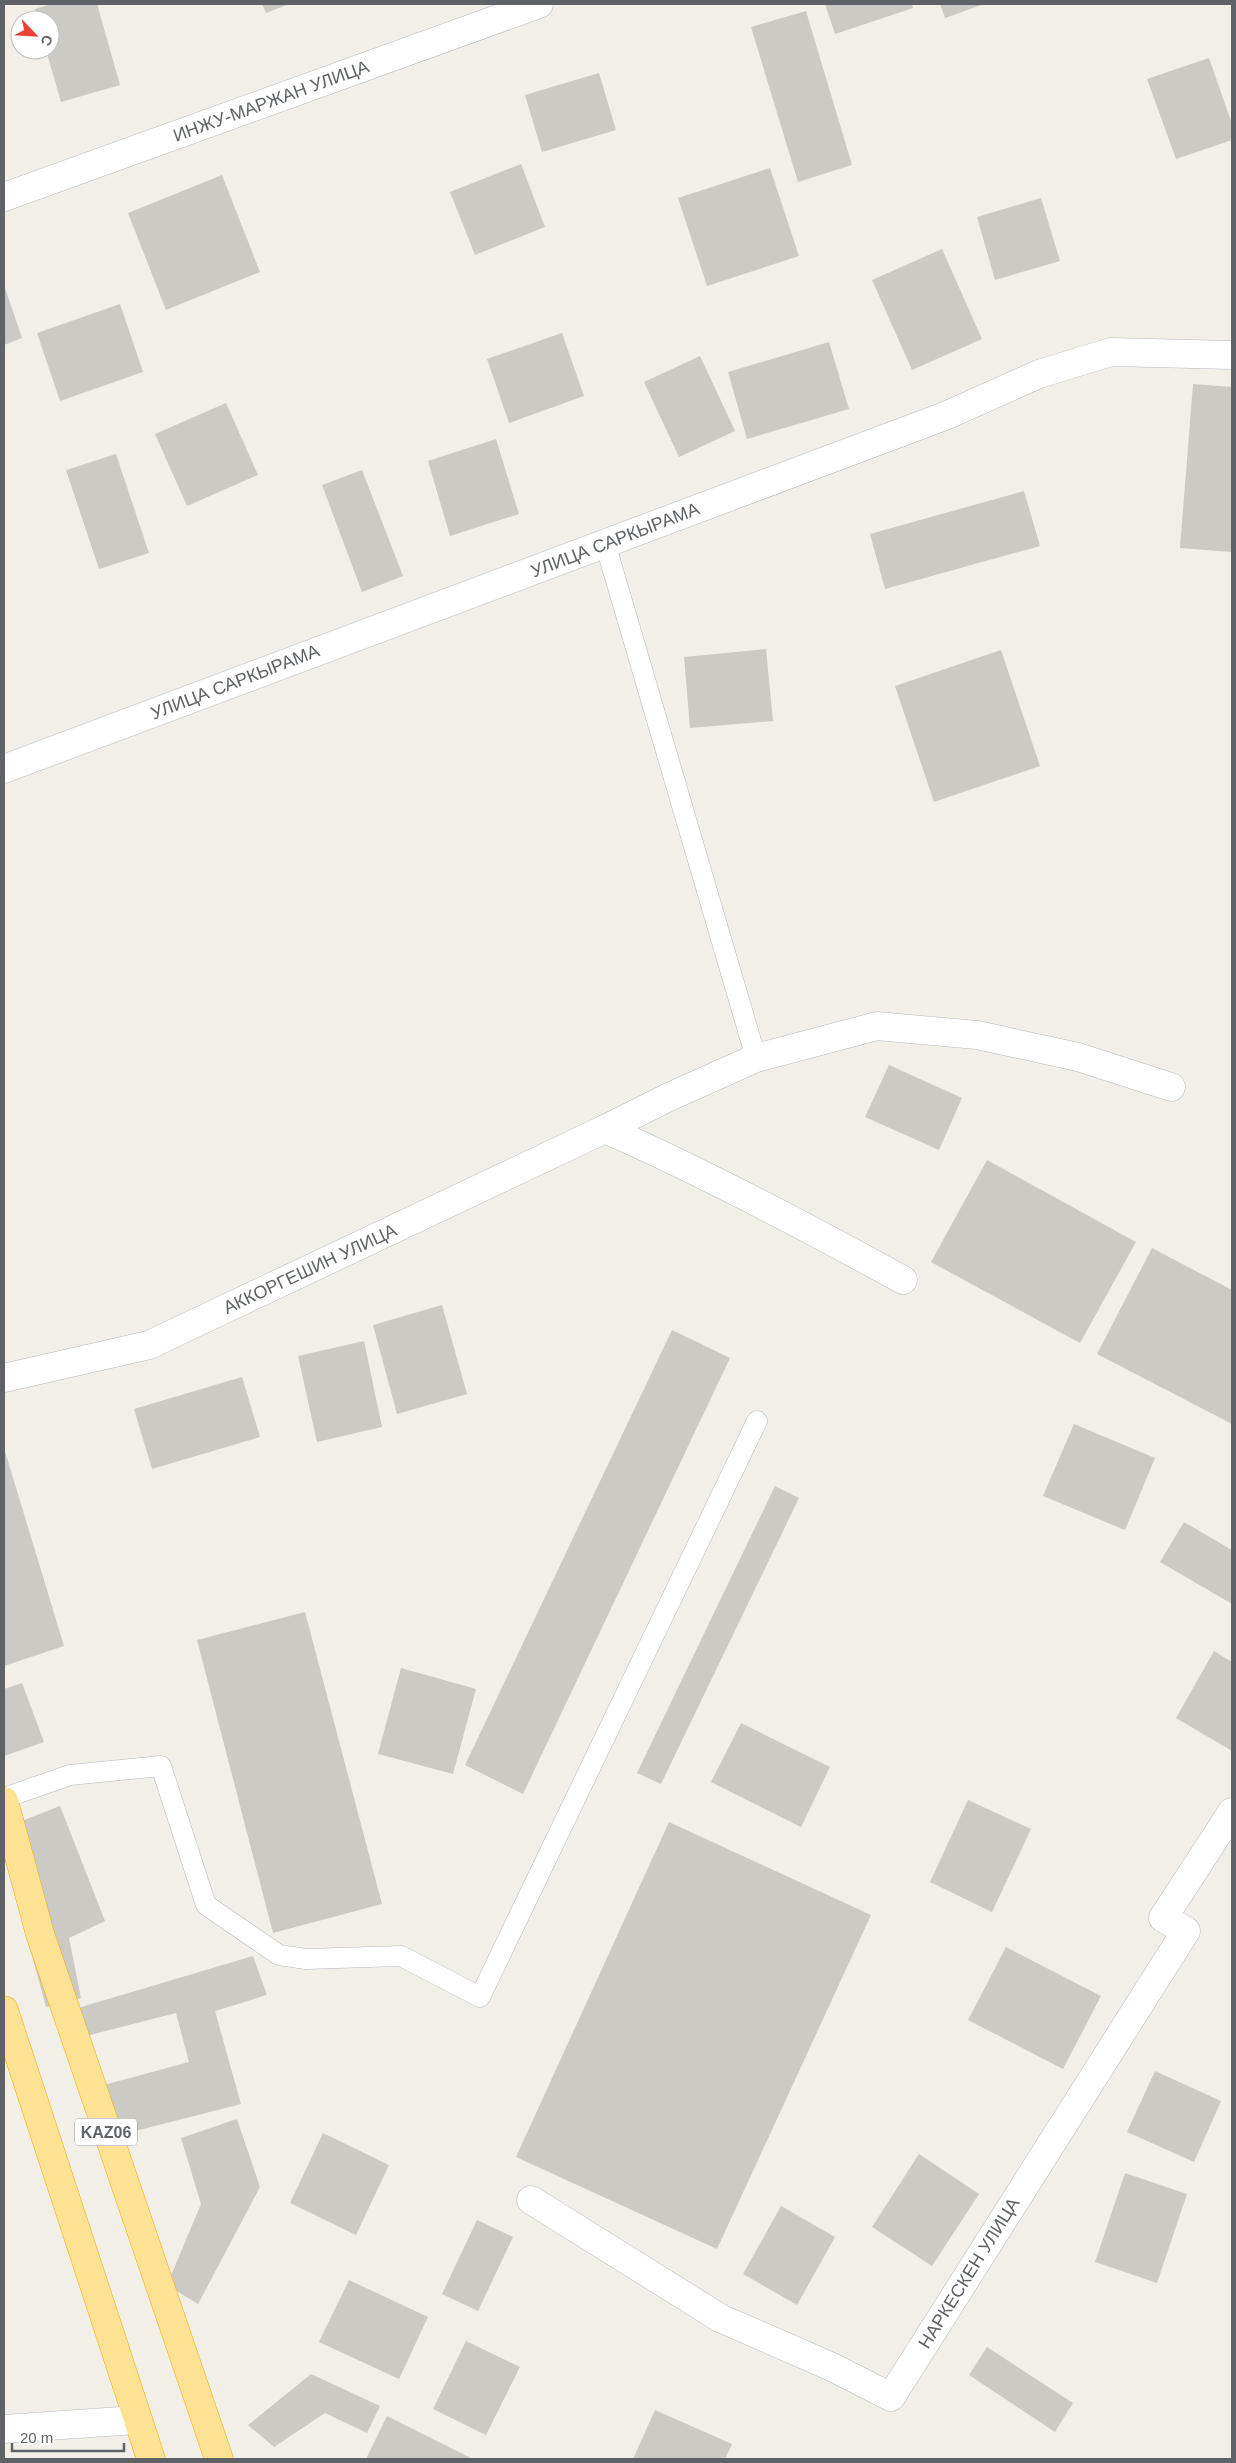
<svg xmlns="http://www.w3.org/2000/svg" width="1236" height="2463" viewBox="0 0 1236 2463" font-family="Helvetica,sans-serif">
	<rect width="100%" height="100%" fill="#f1efe8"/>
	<!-- building -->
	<g fill="#cccac5">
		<polygon points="51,4 97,4 120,85 61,102 46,50 50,50 50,20 38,20 35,9"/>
		<polygon points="262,4 289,4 266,13"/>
		<polygon points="825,4 912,4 913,8 835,34"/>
		<polygon points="940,4 984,4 945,18"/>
		<polygon points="806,11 852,165 798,182 751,27"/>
		<polygon points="1209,58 1232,124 1232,140 1176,159 1147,79"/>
		<polygon points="599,73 616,130 542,152 525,95"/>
		<polygon points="521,164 545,227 475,255 450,192"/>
		<polygon points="770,168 799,256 707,286 678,198"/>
		<polygon points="222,175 260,272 166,310 128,213"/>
		<polygon points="1041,198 1060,261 995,280 977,217"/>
		<polygon points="942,249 982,339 912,370 872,280"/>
		<polygon points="4,285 22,338 4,345"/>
		<polygon points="120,304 143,372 60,401 37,333"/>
		<polygon points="562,333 584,396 509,423 487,359"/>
		<polygon points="829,342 849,409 747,439 728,372"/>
		<polygon points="700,356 735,431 679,457 644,382"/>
		<polygon points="1193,384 1232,387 1232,552 1180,548"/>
		<polygon points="226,403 258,475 187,506 155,434"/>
		<polygon points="496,439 519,514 450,536 428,461"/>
		<polygon points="116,454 149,553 99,569 66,470"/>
		<polygon points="362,470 403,576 362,592 322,485"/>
		<polygon points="1024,491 1040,546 885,589 870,534"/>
		<polygon points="766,649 773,721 690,728 684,657"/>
		<polygon points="1001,650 1040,766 934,802 895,686"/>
		<polygon points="889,1065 962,1098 939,1150 865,1117"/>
		<polygon points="987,1160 1136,1242 1080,1343 931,1262"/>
		<polygon points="1152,1248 1232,1290 1232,1424 1097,1354"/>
		<polygon points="442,1305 467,1394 397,1414 373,1325"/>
		<polygon points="672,1330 730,1358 523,1794 465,1765"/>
		<polygon points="364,1341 382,1427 317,1442 298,1356"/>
		<polygon points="242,1377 260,1437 152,1469 134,1409"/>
		<polygon points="1074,1424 1155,1458 1125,1530 1043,1496"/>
		<polygon points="4,1448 64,1646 4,1666"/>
		<polygon points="775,1486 799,1498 661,1784 637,1773"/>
		<polygon points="1184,1522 1232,1550 1232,1604 1160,1562"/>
		<polygon points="305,1612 382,1904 273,1933 197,1640"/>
		<polygon points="1214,1651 1232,1662 1232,1751 1176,1718"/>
		<polygon points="401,1668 476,1689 453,1774 378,1754"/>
		<polygon points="22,1683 44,1742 4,1756 4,1689"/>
		<polygon points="741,1723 830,1767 801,1827 711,1782"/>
		<polygon points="968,1800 1031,1829 992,1912 930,1882"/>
		<polygon points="60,1806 105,1921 69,1938 81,1998 46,2007 4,1852 4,1828"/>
		<polygon points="669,1822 871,1915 717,2249 516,2157"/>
		<polygon points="1006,1947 1101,1996 1063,2069 968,2020"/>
		<polygon points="253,1956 267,1995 215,2011 241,2104 104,2139 82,2091 189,2062 176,2013 70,2040 61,2013"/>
		<polygon points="1155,2071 1221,2101 1194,2162 1127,2132"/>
		<polygon points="237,2119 260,2187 198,2304 167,2285 201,2204 181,2138"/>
		<polygon points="323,2133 389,2165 356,2235 290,2203"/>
		<polygon points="919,2154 979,2194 932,2266 872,2227"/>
		<polygon points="1125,2173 1187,2194 1157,2283 1095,2262"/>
		<polygon points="781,2206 835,2237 797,2305 743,2274"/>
		<polygon points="477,2220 513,2237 478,2311 442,2294"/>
		<polygon points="349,2280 428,2317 399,2379 319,2342"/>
		<polygon points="466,2341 520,2367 486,2435 433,2409"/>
		<polygon points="987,2347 1073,2403 1055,2432 969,2375"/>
		<polygon points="311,2374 380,2406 367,2433 325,2413 274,2447 248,2425"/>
		<polygon points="655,2410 732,2444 725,2459 633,2459"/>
		<polygon points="387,2416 473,2459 366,2459"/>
	</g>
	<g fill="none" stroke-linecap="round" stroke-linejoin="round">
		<defs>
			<g id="lane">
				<polyline points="605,543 756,1058"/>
				<polyline points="4,1798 70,1775 161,1766 206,1905 279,1955 306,1959 401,1956 480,1997 757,1421"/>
			</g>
			<g id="street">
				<polyline points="4,197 539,4"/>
				<polyline points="4,769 945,416 1039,374 1111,352 1232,355"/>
				<path d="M903,1280C805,1226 707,1174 605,1129L669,1097L756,1058L877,1026L977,1035L1078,1057L1171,1087"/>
				<polyline points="4,1378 149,1345 605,1129"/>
				<polyline points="531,2200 720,2318 832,2367 891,2397 1186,1931 1163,1918 1232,1812"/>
				<polyline points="4,2429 136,2420"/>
			</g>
			<g id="highway">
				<polyline points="4,1801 40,1934 219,2459"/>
				<polyline points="4,2010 151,2459"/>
			</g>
		</defs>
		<!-- lane casing -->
		<use href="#lane" stroke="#b5b8bc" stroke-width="21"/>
		<!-- street casing -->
		<use href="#street" stroke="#b5b8bc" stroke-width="29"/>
		<!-- highway casing -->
		<use href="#highway" stroke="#f9ab00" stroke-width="29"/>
		<!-- lane -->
		<use href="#lane" stroke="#fff" stroke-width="20"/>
		<!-- street -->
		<use href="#street" stroke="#fff" stroke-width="28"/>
		<!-- highway -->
		<use href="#highway" stroke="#fde293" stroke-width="28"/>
	</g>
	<g text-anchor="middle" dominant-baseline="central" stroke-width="4.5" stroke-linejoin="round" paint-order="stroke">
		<!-- shield labels -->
		<rect fill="#fff" stroke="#8f9295" stroke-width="1" x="75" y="2118.5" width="62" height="27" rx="4"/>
		<g font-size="16" font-weight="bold" fill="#5f6368">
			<text x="106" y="2132">KАZ06</text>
		</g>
		<!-- street labels -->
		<g font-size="18" fill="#5f6368" stroke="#fff">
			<text transform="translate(271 101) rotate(-20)">ИНЖУ-МАРЖАН УЛИЦА</text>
			<text transform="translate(615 540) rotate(-21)">УЛИЦА САРКЫРАМА</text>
			<text transform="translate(235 682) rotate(-21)">УЛИЦА САРКЫРАМА</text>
			<text transform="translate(310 1269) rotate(-25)">АККОРГЕШИН УЛИЦА</text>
			<text transform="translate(969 2273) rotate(-58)">НАРКЕСКЕН УЛИЦА</text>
		</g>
	</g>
	<!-- border -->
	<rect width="1236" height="2463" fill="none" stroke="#5f6368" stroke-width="10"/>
	<!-- north arrow -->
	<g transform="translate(35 35) rotate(115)"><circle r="24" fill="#ffffff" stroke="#bfc1c3"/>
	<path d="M0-4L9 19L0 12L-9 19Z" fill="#ea4335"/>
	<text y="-8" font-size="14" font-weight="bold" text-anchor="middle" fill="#5f6368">С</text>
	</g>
	<!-- scale -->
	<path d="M12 2443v8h112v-8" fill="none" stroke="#5f6368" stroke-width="2.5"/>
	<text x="20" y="2443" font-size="15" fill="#5f6368" stroke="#ffffff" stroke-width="4" paint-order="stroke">20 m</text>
</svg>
